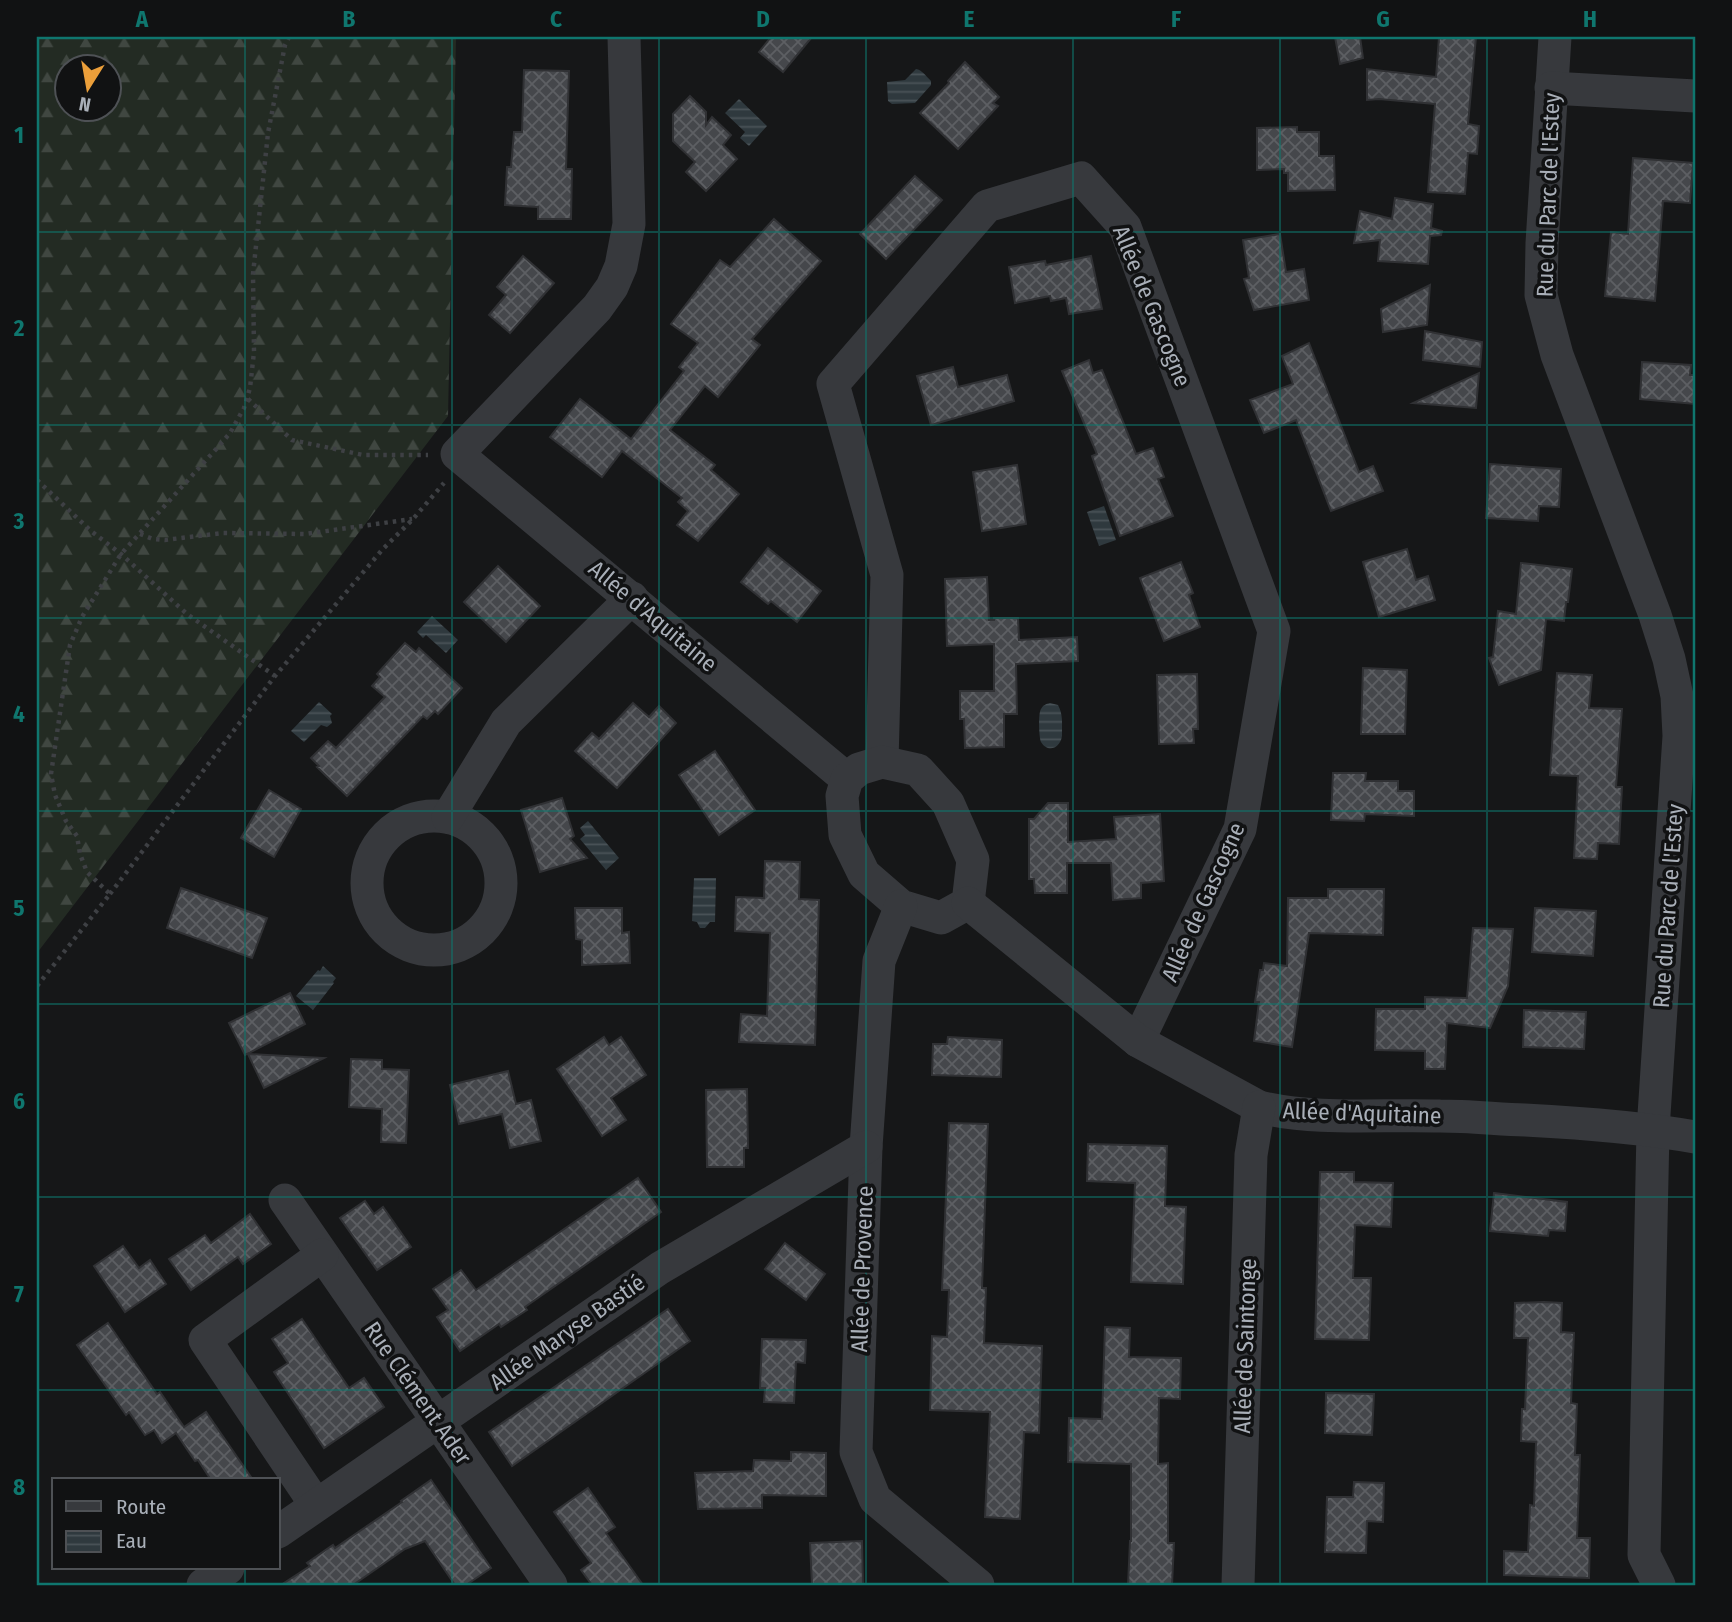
<svg xmlns="http://www.w3.org/2000/svg" width="1732" height="1622" viewBox="0 0 1732 1622" font-family="'Fira Sans Condensed',sans-serif">
	<defs>
		<pattern id="forest-firs" width="22" height="20" patternUnits="userSpaceOnUse" patternTransform="scale(1.75)"><rect width="22" height="20" fill="#232b23"/><path d="M5 1l3.5 6h-7zM16 11l3.5 6h-7z" fill="#404741"/></pattern>
		<pattern id="water-rules" width="6" height="5" patternUnits="userSpaceOnUse" patternTransform="scale(1.75)"><rect width="6" height="5" fill="#2f393e"/><path d="M0 2.5h6" fill="none" stroke="#4a5358"/></pattern>
		<pattern id="building-cross-hatch" width="8" height="8" patternUnits="userSpaceOnUse" patternTransform="scale(1.75)"><rect width="8" height="8" fill="#45474b"/><path d="M0 0l8 8M0 8l8-8" fill="none" stroke="#5d5f63"/></pattern>
	</defs>
	<rect width="100%" height="100%" fill="#161718"/>
	<!-- forest -->
	<path fill="url(#forest-firs)" fill-rule="evenodd" d="M37,37H456L448,416L37,953ZM66,66H108V108H66Z"/>
	<!-- water -->
	<g fill="url(#water-rules)">
		<path d="M916,69C922,70 926,76 931,81V85L915,103L892,104L888,101L887,82L905,80Z"/>
		<polygon points="739,99 767,126 749,146 740,138 745,132 725,113"/>
		<polygon points="1104,506 1116,540 1099,546 1087,512"/>
		<polygon points="432,616 458,640 446,653 426,635 423,638 417,632"/>
		<polygon points="319,702 332,714 330,716 332,723 327,727 321,725 304,742 291,731"/>
		<path d="M1050,703L1058,705C1063,714 1062,723 1062,733C1063,746 1049,755 1041,742C1039,738 1038,713 1041,709C1043,705 1046,704 1050,703Z"/>
		<polygon points="588,821 619,858 606,870 580,839 585,835 580,828"/>
		<polygon points="694,878 716,878 715,922 710,922 705,928 700,928 697,922 692,921"/>
		<polygon points="323,966 336,978 333,982 334,983 313,1010 296,996 318,970 320,971"/>
	</g>
	<!-- building -->
	<g fill="url(#building-cross-hatch)" stroke="#303134" stroke-width="2">
		<polygon points="771,37 812,37 783,72 759,52"/>
		<polygon points="1335,37 1360,37 1363,58 1340,64"/>
		<polygon points="1439,37 1476,37 1468,124 1479,126 1477,154 1468,153 1465,194 1428,192 1435,104 1379,99 1367,100 1367,69 1436,77"/>
		<polygon points="965,62 999,97 993,103 998,106 958,149 920,113 949,83 948,81"/>
		<polygon points="524,70 569,71 566,169 572,169 571,219 538,219 538,207 505,205 507,167 511,167 514,132 522,132"/>
		<polygon points="690,96 706,112 706,125 712,117 731,135 723,145 737,159 706,191 686,172 695,162 673,141 673,114"/>
		<polygon points="1297,127 1297,132 1319,132 1319,156 1334,156 1335,190 1288,191 1288,173 1284,173 1284,169 1257,170 1257,128"/>
		<polygon points="1633,158 1693,163 1690,203 1663,201 1655,301 1605,296 1611,232 1628,234"/>
		<polygon points="915,176 942,200 886,259 860,234"/>
		<polygon points="1395,198 1433,204 1431,228 1442,231 1441,235 1430,236 1428,264 1378,261 1380,240 1354,243 1360,211 1392,219"/>
		<polygon points="774,219 821,261 752,339 760,345 718,397 705,386 670,430 715,465 711,470 739,494 698,541 677,525 688,511 678,502 682,498 622,451 602,477 550,437 580,399 631,439 684,371 679,367 698,343 671,324 720,260 730,267"/>
		<polygon points="1280,234 1286,272 1304,269 1309,300 1254,310 1244,279 1249,278 1243,240"/>
		<polygon points="523,256 554,283 510,333 489,315 506,295 497,287"/>
		<polygon points="1091,256 1102,309 1069,314 1066,298 1051,301 1050,296 1015,303 1009,267 1045,261 1046,265"/>
		<polygon points="1430,285 1427,325 1383,332 1381,309"/>
		<polygon points="1425,331 1482,342 1480,367 1423,360"/>
		<polygon points="1309,343 1359,472 1373,466 1383,491 1331,511 1296,420 1264,433 1250,400 1293,384 1282,356"/>
		<polygon points="1089,360 1093,373 1102,370 1136,454 1153,448 1164,477 1158,479 1173,516 1120,536 1092,456 1097,454 1062,371"/>
		<polygon points="1642,362 1691,365 1690,375 1695,375 1695,404 1640,399"/>
		<polygon points="953,367 958,387 1007,375 1014,401 931,425 917,376"/>
		<polygon points="1479,373 1476,408 1413,403"/>
		<polygon points="1490,464 1561,469 1559,507 1539,506 1538,521 1486,518"/>
		<polygon points="1017,465 1026,524 982,531 973,472"/>
		<polygon points="768,548 821,591 797,622 771,601 768,604 741,582"/>
		<polygon points="1407,549 1416,580 1428,576 1435,600 1379,617 1363,562"/>
		<polygon points="1181,562 1193,593 1189,595 1200,627 1164,641 1140,578"/>
		<polygon points="1521,563 1572,569 1568,602 1566,602 1564,621 1546,619 1541,670 1499,685 1489,658 1493,657 1498,611 1516,614"/>
		<polygon points="498,566 540,606 506,642 464,602"/>
		<polygon points="987,577 989,620 994,620 994,618 1018,618 1019,640 1077,637 1078,661 1016,664 1017,714 1004,714 1004,747 965,748 964,719 960,719 960,691 994,691 994,644 947,646 945,579"/>
		<polygon points="405,643 416,652 419,648 462,688 438,714 435,711 427,719 423,716 347,796 317,767 319,766 311,758 328,741 336,748 385,697 372,686 380,677 377,674"/>
		<polygon points="1363,668 1407,670 1405,734 1361,734"/>
		<polygon points="1557,673 1592,675 1589,708 1622,709 1616,787 1622,787 1619,844 1598,843 1597,859 1574,858 1578,776 1550,775"/>
		<polygon points="1197,674 1198,729 1193,729 1194,743 1159,744 1157,675"/>
		<polygon points="633,703 649,717 659,706 676,723 617,788 575,751 592,733 599,739"/>
		<polygon points="715,751 755,810 719,835 679,775"/>
		<polygon points="1333,773 1366,773 1365,781 1398,781 1398,791 1414,791 1414,816 1365,814 1364,821 1331,820"/>
		<polygon points="269,790 301,809 274,857 241,838"/>
		<polygon points="562,798 574,836 570,839 587,858 540,872 521,810"/>
		<polygon points="1048,803 1068,803 1068,842 1116,839 1114,817 1160,814 1164,881 1141,883 1141,898 1113,900 1111,863 1067,863 1067,893 1035,893 1034,879 1029,879 1029,819 1034,819"/>
		<polygon points="765,861 800,862 799,899 819,900 815,1045 739,1042 741,1014 767,1016 770,933 735,931 736,897 764,898"/>
		<polygon points="181,888 267,918 252,958 167,928"/>
		<polygon points="1328,889 1384,889 1383,935 1309,933 1292,1047 1254,1041 1259,1002 1255,1002 1260,970 1263,970 1264,963 1287,966 1288,898 1328,898"/>
		<polygon points="575,908 622,908 622,933 629,932 630,963 582,965 582,940 576,939"/>
		<polygon points="1535,908 1596,911 1593,956 1532,952"/>
		<polygon points="1473,928 1513,929 1508,986 1490,1028 1447,1023 1445,1069 1425,1069 1425,1051 1375,1050 1376,1009 1425,1009 1425,997 1467,998"/>
		<polygon points="290,993 305,1024 245,1055 229,1023"/>
		<polygon points="1524,1010 1586,1012 1584,1049 1523,1047"/>
		<polygon points="604,1037 609,1045 621,1037 646,1075 611,1098 626,1120 602,1136 557,1069"/>
		<polygon points="948,1037 1002,1040 1001,1077 932,1075 933,1044 947,1044"/>
		<polygon points="248,1054 324,1058 264,1088"/>
		<polygon points="351,1059 382,1060 382,1069 409,1070 406,1143 381,1142 382,1109 349,1107"/>
		<polygon points="508,1071 516,1104 531,1100 541,1141 510,1148 502,1114 459,1124 450,1085"/>
		<polygon points="747,1089 748,1148 744,1148 744,1167 707,1167 706,1090"/>
		<polygon points="949,1123 988,1124 982,1288 986,1288 984,1343 1042,1346 1039,1433 1024,1432 1020,1519 985,1517 990,1412 930,1410 932,1336 947,1337 949,1290 942,1290"/>
		<polygon points="1088,1144 1167,1146 1165,1206 1186,1207 1183,1284 1131,1282 1135,1183 1087,1181"/>
		<polygon points="1320,1172 1354,1172 1354,1182 1393,1183 1391,1227 1355,1225 1353,1278 1371,1278 1369,1340 1315,1339"/>
		<polygon points="638,1178 661,1212 525,1307 527,1310 501,1327 499,1324 460,1351 437,1317 448,1310 433,1289 461,1270 476,1290"/>
		<polygon points="1494,1193 1567,1202 1565,1231 1549,1230 1548,1236 1490,1231"/>
		<polygon points="365,1201 374,1214 383,1207 411,1247 377,1270 340,1218"/>
		<polygon points="250,1214 271,1244 243,1264 238,1257 191,1290 169,1259 205,1235 211,1243"/>
		<polygon points="785,1243 825,1274 806,1300 765,1269"/>
		<polygon points="123,1246 139,1268 150,1260 166,1284 125,1312 94,1266"/>
		<polygon points="1544,1302 1562,1303 1561,1332 1574,1333 1571,1403 1577,1404 1575,1455 1580,1455 1577,1538 1590,1538 1589,1578 1504,1575 1504,1551 1528,1552 1530,1505 1534,1506 1536,1442 1521,1441 1522,1409 1525,1409 1528,1338 1514,1338 1515,1303"/>
		<polygon points="668,1309 690,1341 512,1466 489,1432"/>
		<polygon points="302,1319 349,1388 364,1378 384,1407 324,1448 274,1372 288,1363 272,1339"/>
		<polygon points="108,1323 157,1394 160,1392 184,1427 206,1412 253,1480 211,1480 198,1460 195,1461 176,1433 162,1443 154,1430 145,1435 129,1412 126,1415 77,1345"/>
		<polygon points="1105,1327 1130,1328 1129,1357 1181,1358 1180,1399 1159,1398 1158,1464 1168,1463 1168,1543 1174,1543 1172,1585 1128,1585 1130,1541 1131,1541 1131,1464 1068,1462 1069,1418 1102,1419"/>
		<polygon points="762,1339 806,1340 805,1363 796,1362 794,1403 764,1402 765,1388 760,1388"/>
		<polygon points="1326,1393 1374,1394 1372,1435 1325,1433"/>
		<polygon points="791,1452 826,1453 826,1496 762,1495 762,1508 698,1509 695,1473 753,1471 754,1460 791,1461"/>
		<polygon points="431,1480 491,1568 466,1585 455,1585 425,1541 405,1549 353,1585 281,1585 310,1566 307,1563 333,1545 335,1548 402,1502 401,1501"/>
		<polygon points="1354,1482 1384,1483 1383,1522 1367,1521 1366,1553 1325,1552 1327,1497 1353,1497"/>
		<polygon points="588,1488 615,1527 606,1533 643,1585 592,1585 581,1570 591,1563 554,1512"/>
		<polygon points="862,1541 863,1585 812,1585 810,1543"/>
	</g>
	<g fill="none" stroke-linecap="round" stroke-linejoin="round">
		<!-- path -->
		<g stroke="#3e4044" stroke-width="4.5" stroke-dasharray="3.5 5" stroke-linecap="butt">
			<polyline points="248,399 292,440 363,455 428,455"/>
			<polyline points="37,480 91,531 121,554 187,614 275,676"/>
			<polyline points="140,534 153,539 165,540 223,533 305,534 412,519"/>
			<polyline points="110,894 275,676 382,550 413,519 444,483"/>
			<polyline points="37,986 110,894 87,872 80,854 77,836 66,821 55,795 51,774 70,645 82,617 121,554 218,447 230,433 244,408 250,388 254,352 253,274 268,133 285,45 289,37"/>
		</g>
		<!-- street -->
		<g stroke="#37393d" stroke-width="33">
			<polyline points="624,37 629,224 621,266 612,287 597,308 457,454 847,779"/>
			<polyline points="1555,37 1542,243 1541,295 1557,355 1655,615 1669,659 1677,696 1679,736 1653,1130 1644,1555 1659,1585"/>
			<polyline points="1551,88 1695,96"/>
			<polyline points="882,762 887,575 833,384 987,206 1081,178 1125,227 1274,631 1240,829 1138,1041"/>
			<polygon points="882,762 918,770 948,803 973,860 968,903 941,918 901,906 864,874 845,835 842,796 847,779 859,769"/>
			<circle cx="434" cy="883" r="67"/>
			<polyline points="448,817 506,722 632,598"/>
			<path d="M968,903L1138,1041L1259,1107C1317,1121 1380,1114 1440,1116C1468,1116 1497,1119 1525,1120C1582,1123 1639,1127 1695,1137"/>
			<polyline points="901,906 879,961 866,1147 856,1452 875,1499 978,1585"/>
			<polyline points="285,1200 551,1585"/>
			<polyline points="316,1505 205,1340 322,1255"/>
			<polyline points="278,1532 660,1268 866,1147"/>
			<polyline points="203,1585 228,1568"/>
			<polyline points="1238,1585 1251,1155 1259,1107"/>
		</g>
	</g>
	<!-- grid -->
	<path fill="none" stroke="#0f766e" stroke-width="2" stroke-opacity="0.55" d="M245,37V1480M452,37V1585M659,37V1585M866,37V1585M1073,37V1585M1280,37V1585M1487,37V1585M37,232H1695M37,425H1695M37,618H1695M37,811H1695M37,1004H1695M37,1197H1695M37,1390H1695M245,1568V1585"/>
	<g text-anchor="middle" dominant-baseline="central" stroke-width="7" stroke-linejoin="round" paint-order="stroke">
		<!-- street labels -->
		<g font-size="23" fill="#a9afb8" stroke="#111213">
			<text transform="translate(1548 195) rotate(-88)">Rue du Parc de l'Estey</text>
			<text transform="translate(1152 306) rotate(68)">Allée de Gascogne</text>
			<text transform="translate(653 616) rotate(40)">Allée d'Aquitaine</text>
			<text transform="translate(1203 902) rotate(-66)">Allée de Gascogne</text>
			<text transform="translate(1668 906) rotate(-86)">Rue du Parc de l'Estey</text>
			<text transform="translate(1362 1113) rotate(2)">Allée d'Aquitaine</text>
			<text transform="translate(862 1269) rotate(-88)">Allée de Provence</text>
			<text transform="translate(567 1332) rotate(-35)">Allée Maryse Bastié</text>
			<text transform="translate(1245 1346) rotate(-88)">Allée de Saintonge</text>
			<text transform="translate(418 1393) rotate(55)">Rue Clément Ader</text>
		</g>
	</g>
	<!-- border -->
	<rect width="1732" height="1622" fill="none" stroke="#111213" stroke-width="77"/>
	<!-- legend -->
	<rect x="52" y="1478" width="228" height="91" fill="#111213" stroke="#4e5155" stroke-width="2"/>
	<rect x="66" y="1501" width="35" height="10" fill="#37393d" stroke="#4e5155" stroke-width="2"/>
	<text x="116" y="1514" font-size="21" fill="#a9afb8">Route</text>
	<rect x="66" y="1531" width="35" height="21" fill="url(#water-rules)" stroke="#4e5155" stroke-width="2"/>
	<text x="116" y="1548" font-size="21" fill="#a9afb8">Eau</text>
	<!-- north arrow -->
	<g transform="translate(88 88) rotate(191)"><circle r="33" fill="#111213" stroke="#4e5155" stroke-width="2"/>
	<path d="M0-5L12 26L0 18L-12 26Z" fill="#ec9f3a"/>
	<text y="-10" font-size="19" font-weight="bold" text-anchor="middle" fill="#a9afb8">N</text>
	</g>
	<rect x="38" y="38" width="1656" height="1546" fill="none" stroke="#0f766e" stroke-width="2.5"/>
	<g font-size="23" text-anchor="middle" font-weight="bold" fill="#0f766e">
		<text x="142" y="27">A</text>
		<text x="349" y="27">B</text>
		<text x="556" y="27">C</text>
		<text x="763" y="27">D</text>
		<text x="969" y="27">E</text>
		<text x="1176" y="27">F</text>
		<text x="1383" y="27">G</text>
		<text x="1590" y="27">H</text>
		<text x="19" y="143">1</text>
		<text x="19" y="336">2</text>
		<text x="19" y="529">3</text>
		<text x="19" y="722">4</text>
		<text x="19" y="916">5</text>
		<text x="19" y="1109">6</text>
		<text x="19" y="1302">7</text>
		<text x="19" y="1495">8</text>
	</g>
</svg>
